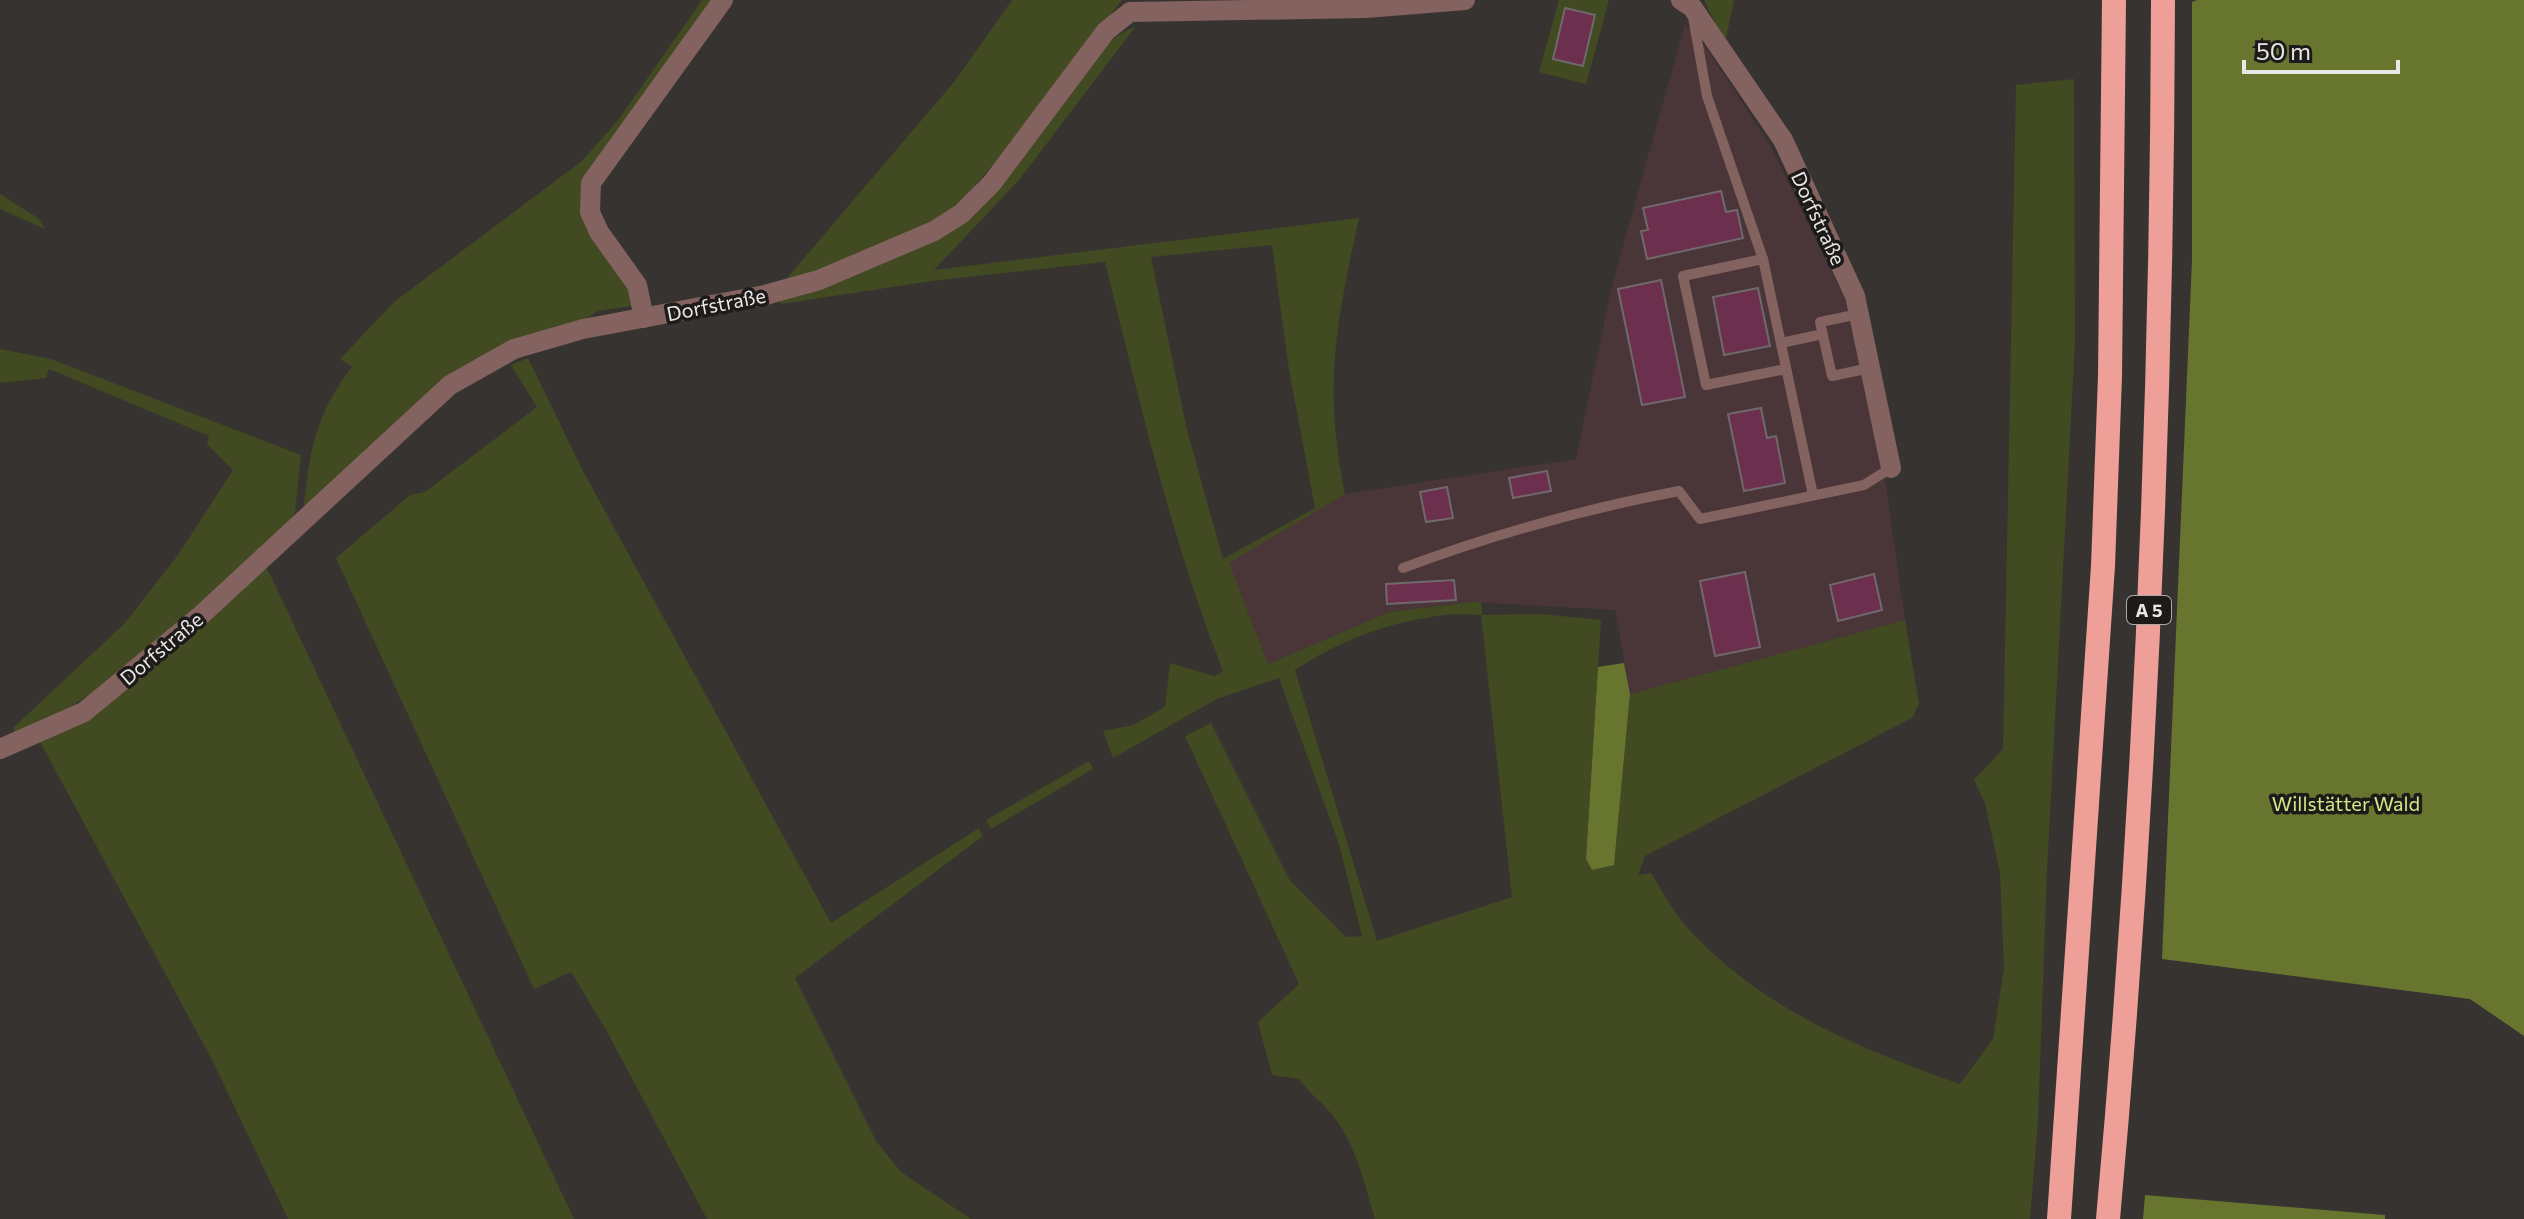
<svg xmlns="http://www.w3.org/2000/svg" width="2524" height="1219" viewBox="0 0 2524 1219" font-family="Commissioner,sans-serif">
	<rect width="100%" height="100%" fill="#373330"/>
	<!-- industrial -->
	<polygon fill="#4a3638" points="1685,24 1706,47 1772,149 1844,297 1884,472 1905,620 1630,694 1615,610 1472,602 1389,612 1268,664 1228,562 1345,494 1576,459 1611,289"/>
	<!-- green -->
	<g fill="#424a22" fill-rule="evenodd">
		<path d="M702,0H717L588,185L633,298L631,306L598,311L578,323L488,357L303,514C309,454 314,416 352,367L340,359L394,302L582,161L619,119Z"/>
		<polygon points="1012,0 1122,0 1006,150 955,208 897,240 782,284 954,82"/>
		<polygon points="1559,0 1609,0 1586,84 1539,72"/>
		<polygon points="1704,0 1734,0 1725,43"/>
		<path d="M1136,26L1019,180L934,270L1359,218C1336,324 1323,385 1345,494L1229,563L1268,664L1389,612L1472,602H1481L1482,615L1541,614L1601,620L1586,859L1592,870L1614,864L1630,694L1905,620L1919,704L1912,718L1645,856L1638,875L1651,873C1662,890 1672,910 1685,925C1759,1008 1858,1048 1960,1084L1993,1039L2004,968L2000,873L1985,803L1974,780L2003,749L2016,85L2074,79L2075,342L2047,871L2038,1121L2030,1219H1375C1364,1183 1355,1139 1328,1110C1318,1099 1308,1092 1299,1079L1272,1075L1258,1022L1299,984L1185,736L1211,723L1289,879L1346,937L1362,936L1339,844L1279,678L1217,699L1113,758L1103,731L1133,725L1165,707L1170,663L1214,676L1223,671C1171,538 1139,400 1105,262L932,281L781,304L778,297L938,237L1099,52L1118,35ZM1272,245L1289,370L1315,508L1223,559L1187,430L1151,257ZM1456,614L1481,615L1512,897L1377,941L1295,670C1345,637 1397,619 1456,614Z"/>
		<polygon points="0,194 38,218 45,229 0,209"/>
		<path d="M0,349L51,359L301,455L294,523C206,599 123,687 17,736L13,728L125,623L178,555L233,470L207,444L209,436L49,369L46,378L0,383Z"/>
		<polygon points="528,358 583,471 831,923 979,828 983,836 795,978 876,1141 901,1172 971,1219 707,1219 605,1028 571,972 534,989 336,558 410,495 425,492 537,407 511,365"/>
		<polygon points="267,568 574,1219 288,1219 212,1060 39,740"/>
		<polygon points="1089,761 1093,769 991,829 986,820"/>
	</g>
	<!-- forest -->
	<g fill="#68752f">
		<polygon points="2197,0 2524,0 2524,1036 2470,999 2162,959 2192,260 2192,2"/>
		<polygon points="1624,663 1630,694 1614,865 1592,870 1586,859 1598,667"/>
		<polygon points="2145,1195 2385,1215 2385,1219 2143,1219"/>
	</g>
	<!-- building -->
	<g fill="#6d2f4e" stroke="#6e696b" stroke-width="2">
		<polygon points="1565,8 1595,15 1583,66 1553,59"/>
		<polygon points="1721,191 1726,212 1737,210 1743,238 1647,259 1641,231 1648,230 1643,208"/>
		<polygon points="1661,280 1685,397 1642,405 1618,289"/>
		<polygon points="1758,288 1770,346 1724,355 1713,297"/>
		<polygon points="1761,408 1767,438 1776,436 1785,483 1744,491 1728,414"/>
		<polygon points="1547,471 1551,491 1513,498 1509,478"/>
		<polygon points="1447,487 1453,518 1426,522 1420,492"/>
		<polygon points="1745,572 1760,647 1715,656 1700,581"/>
		<polygon points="1874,574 1882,610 1838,621 1830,585"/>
		<polygon points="1454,580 1456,600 1387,604 1386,584"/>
	</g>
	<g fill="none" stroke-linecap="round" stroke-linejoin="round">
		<!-- lane -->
		<g stroke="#83625f" stroke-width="10">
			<polyline points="1693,17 1707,96 1763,259 1813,495"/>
			<polyline points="1763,259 1683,276 1706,385 1786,369"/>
			<polyline points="1859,314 1820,322 1832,376 1870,368"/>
			<polyline points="1781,343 1823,334"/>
			<path d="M1403,568C1494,534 1584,509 1679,491L1700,519L1864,485L1891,468"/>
		</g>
		<!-- street -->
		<g stroke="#83625f" stroke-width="20">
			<polyline points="1681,0 1692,7 1783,140 1855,296 1891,468"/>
			<polyline points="644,318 637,285 599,232 590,212 591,183 723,0"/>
			<polyline points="0,749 84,712 199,617 450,385 514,349 583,329 765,295 819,280 934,231 961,214 992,183 1106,31 1130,12 1366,8 1465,0"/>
		</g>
		<!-- highway -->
		<g stroke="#ee9f98" stroke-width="24">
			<polyline points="2059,1219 2103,566 2110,376 2114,0"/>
			<path d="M2108,1219C2145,813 2162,407 2163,0"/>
		</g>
	</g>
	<g text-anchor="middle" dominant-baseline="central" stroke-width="7" stroke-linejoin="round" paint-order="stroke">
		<!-- shield labels -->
		<rect fill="#1d1b1a" stroke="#aca9a8" stroke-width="2" x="2127" y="596" width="44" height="28" rx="6"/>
		<g font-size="18" font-weight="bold" fill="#e9e6e5">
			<text x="2149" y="610">A 5</text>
		</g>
		<!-- street labels -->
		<g font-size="20" fill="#e9e6e5" stroke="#1d1b1a">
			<text transform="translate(1819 218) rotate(65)">Dorfstraße</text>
			<text transform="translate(716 304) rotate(-11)">Dorfstraße</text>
			<text transform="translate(161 648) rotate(-40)">Dorfstraße</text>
		</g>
		<!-- park labels -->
		<g font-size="20" fill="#d5e886" stroke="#1d1b1a">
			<text x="2346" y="803">Willstätter Wald</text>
		</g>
	</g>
	<!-- scale -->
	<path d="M2244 60v12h154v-12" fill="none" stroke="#e9e6e5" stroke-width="4"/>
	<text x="2256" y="60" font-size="24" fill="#e9e6e5" stroke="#1d1b1a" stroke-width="6" paint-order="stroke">50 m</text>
</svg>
